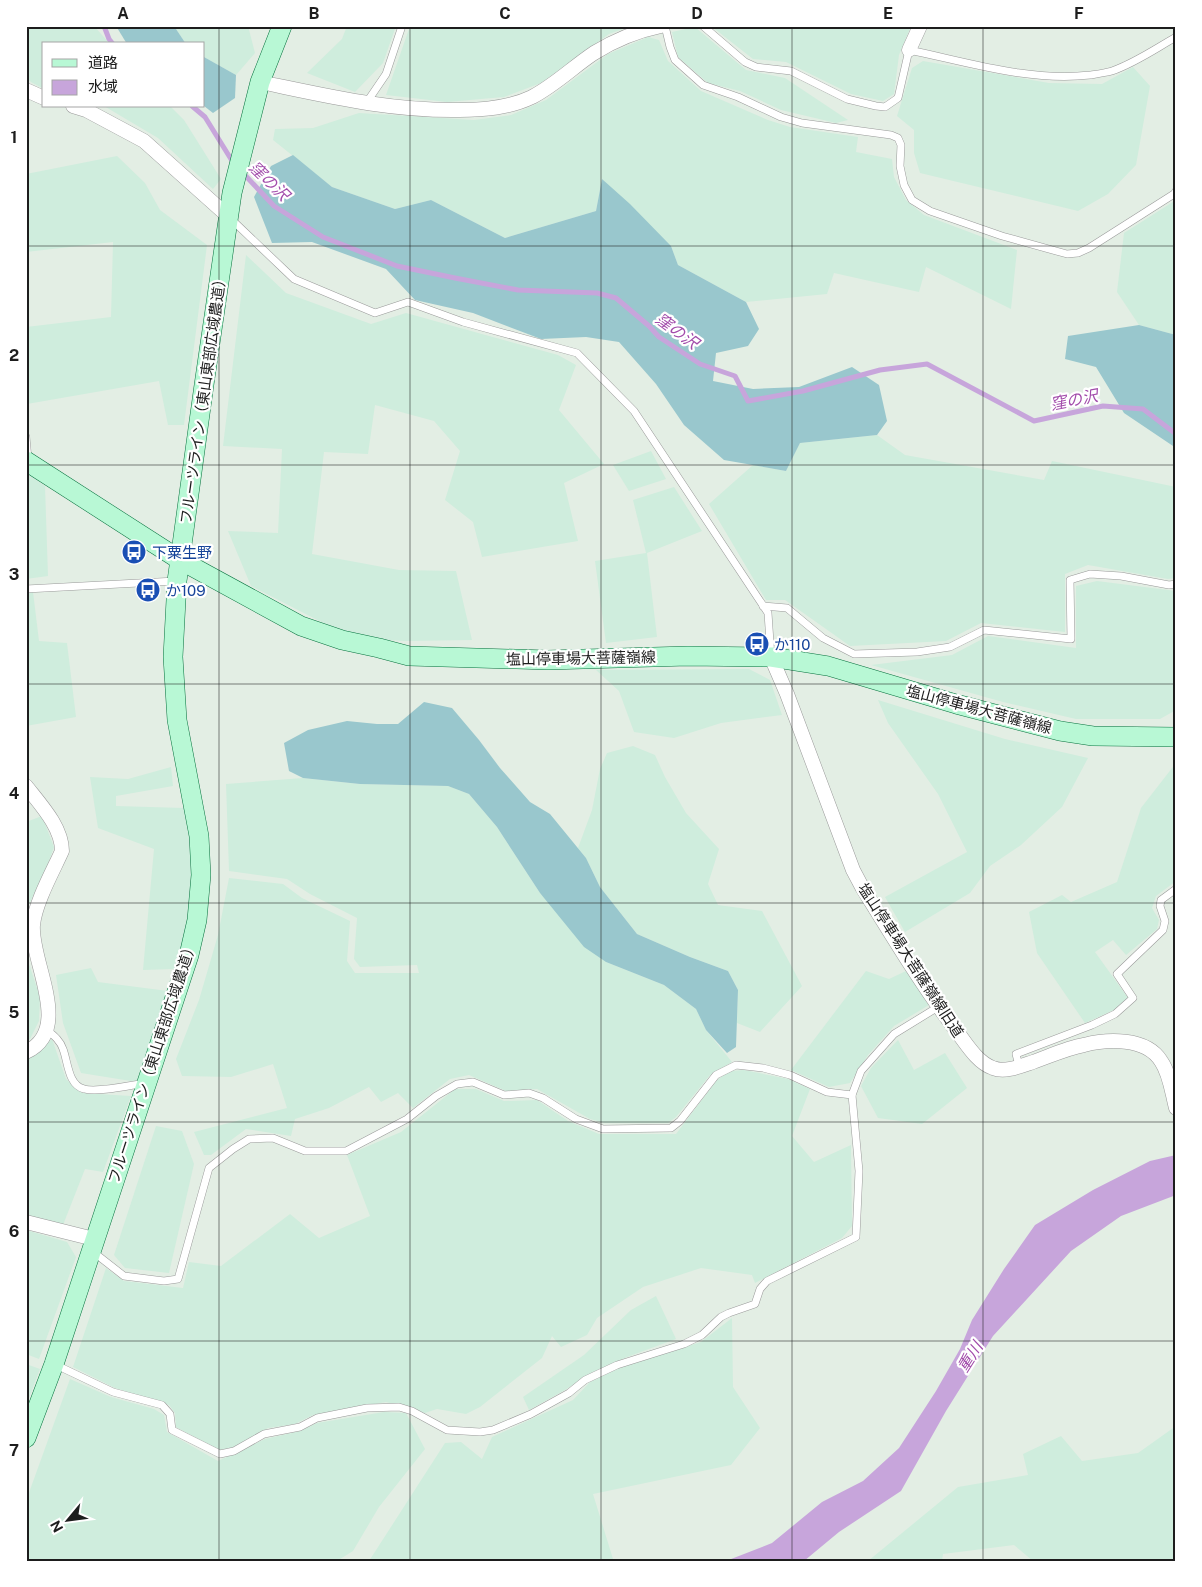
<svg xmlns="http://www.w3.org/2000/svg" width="1202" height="1587" viewBox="0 0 1202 1587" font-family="'Public Sans','Noto Sans JP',sans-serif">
	<rect width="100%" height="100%" fill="#e3eee4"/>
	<!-- farmland -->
	<g fill="#cfeddd">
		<polygon points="26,26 94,26 110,44 44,44 44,89 31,82 26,77"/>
		<polygon points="174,26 248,26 255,53 236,75 204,57 204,44 186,44"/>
		<polygon points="347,26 396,26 383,63 355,92 307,73 342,39"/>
		<polygon points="410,26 631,26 609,34 541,83 504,97 447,102 386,95"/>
		<polygon points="711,26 911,26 899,55 894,94 883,101 851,94 786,62 753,59"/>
		<polygon points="695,27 746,70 785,78 848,120 836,123 781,110 740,91 708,83 678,57 672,32"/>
		<polygon points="648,37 659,40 668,61 701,91 768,120 790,127 858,137 856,152 892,159 894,177 906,200 924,215 1017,250 1011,309 926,267 919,292 834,273 827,294 746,302 678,265 671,246 602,179 596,211 505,238 431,200 395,209 332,187 273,140 275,129 313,128 359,113 474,120 511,115 546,100 608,54"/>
		<polygon points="923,61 1049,83 1102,84 1133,67 1150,86 1136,165 1108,194 1078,211 920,173 914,153 914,130 897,116 912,68"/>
		<polygon points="104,106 170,106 184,120 221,179 213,189 158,138"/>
		<polygon points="117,156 145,183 160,210 207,245 184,425 168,425 159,381 27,404 26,327 111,317 113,242 26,252 26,174"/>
		<polygon points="1176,200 1176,335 1139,325 1117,292 1124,233"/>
		<polygon points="246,255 286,293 371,324 406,313 558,355 576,365 559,410 604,464 564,483 578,541 482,557 473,522 445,500 460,451 434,421 375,405 368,454 324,452 312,554 399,570 456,571 472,640 405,641 368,639 333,628 251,586 228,531 278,533 282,449 223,446"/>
		<polygon points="877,435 905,455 1044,480 1052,461 1176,487 1176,578 1168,579 1088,565 1065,574 1065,632 981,623 946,641 850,646 785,600 766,600 709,504 753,465 786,471 800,443"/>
		<polygon points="651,451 666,479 629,491 613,465"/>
		<polygon points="26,472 45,486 48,576 26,579"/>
		<polygon points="674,487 702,531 647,553 657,637 606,643 595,561 646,553 633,500"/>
		<polygon points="1097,581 1176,591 1176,710 1160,719 1076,719 1003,702 871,665 952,655 988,636 1076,648 1076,586"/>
		<polygon points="33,592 39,641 67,643 76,717 26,726 26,593"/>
		<polygon points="749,669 770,680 782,715 721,723 674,738 634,732 619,691 596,670"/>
		<polygon points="878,700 1005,739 1088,758 1062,807 1021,845 990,866 970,893 905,932 885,897 967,852 938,794 888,723"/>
		<polygon points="633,746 655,755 665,777 686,813 719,849 708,884 718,905 762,911 802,986 760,1032 737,1023 738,990 728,971 690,957 637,934 600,887 586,858 578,848 592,810 600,769 607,753"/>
		<polygon points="1176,763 1176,881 1156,896 1152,908 1159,920 1157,929 1126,955 1113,940 1095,952 1128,998 1114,1010 1085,1023 1037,953 1029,912 1062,895 1071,902 1117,882 1141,808"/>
		<polygon points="171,767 173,786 116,796 116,806 184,808 194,860 190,917 174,969 143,970 154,849 98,828 90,777 128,779"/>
		<polygon points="303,778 360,784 448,786 469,794 497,827 540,893 606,962 664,985 696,1009 706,1030 732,1062 710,1075 676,1117 668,1123 605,1123 590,1119 537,1089 506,1091 469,1075 450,1079 413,1108 398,1093 381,1102 369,1087 329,1108 295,1119 291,1136 246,1129 211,1155 204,1155 194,1132 287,1108 273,1064 231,1077 182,1076 176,1059 199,1000 218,935 229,878 283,884 302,898 350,921 347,961 355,973 419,973 417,965 360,967 354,959 357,918 310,894 287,879 229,871 226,784"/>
		<polygon points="42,816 54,847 48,864 26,911 26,822"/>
		<polygon points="26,955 40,997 39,1021 30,1039 26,1041"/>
		<polygon points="91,968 98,982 168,991 137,1082 81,1073 63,1023 56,975"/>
		<polygon points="866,971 889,979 906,971 929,1005 894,1026 868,1055 850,1083 829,1087 791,1070"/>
		<polygon points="52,1039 66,1079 82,1093 131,1096 103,1172 85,1169 63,1225 26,1215 26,1059 34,1055"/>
		<polygon points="898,1040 914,1070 945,1053 967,1088 922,1124 878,1118 861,1086 871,1068"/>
		<polygon points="744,1070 788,1079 810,1089 792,1136 814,1162 851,1145 852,1226 842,1238 755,1283 752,1275 701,1268 643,1287 597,1318 587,1335 561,1347 552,1336 542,1358 480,1407 466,1414 437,1409 425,1413 386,1402 313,1415 295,1424 268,1428 233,1448 219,1450 176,1427 175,1413 169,1405 115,1388 73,1367 106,1268 124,1281 183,1288 189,1262 221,1266 290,1214 319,1238 370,1216 347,1155 401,1132 455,1089 476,1089 504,1101 537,1100 568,1121 599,1134 676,1134 717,1080 730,1071"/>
		<polygon points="156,1126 182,1131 194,1164 169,1273 125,1268 114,1255"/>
		<polygon points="26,1230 67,1242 76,1257 39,1359 26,1354"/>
		<polygon points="656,1296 676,1339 627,1357 591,1373 565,1390 529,1410 523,1397 584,1355 631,1310"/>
		<polygon points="732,1318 733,1387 760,1428 731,1465 593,1494 613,1559 608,1561 369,1561 445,1443 461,1442 482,1459 492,1437 573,1400 590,1382 624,1366 701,1342"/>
		<polygon points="26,1364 40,1369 26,1406"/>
		<polygon points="70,1379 111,1397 154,1409 164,1415 167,1432 218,1461 265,1439 300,1431 317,1423 384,1412 406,1413 425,1449 379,1507 353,1551 337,1561 26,1561 26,1501"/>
		<polygon points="1176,1426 1176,1561 1033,1561 1014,1545 943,1554 942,1561 868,1561 958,1487 1028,1475 1023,1454 1061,1436 1082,1461 1138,1453"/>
	</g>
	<!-- forest -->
	<g fill="#99c7cd">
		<polygon points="116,26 174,26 186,44 127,44"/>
		<polygon points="204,57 236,75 235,98 213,113 204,106"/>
		<polygon points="293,155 332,187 395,209 431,200 505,238 596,211 602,179 630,204 671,246 678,265 746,302 759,329 748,346 716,353 713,381 753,389 799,387 852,367 879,385 887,421 877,435 800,443 786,471 724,460 684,425 656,384 619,342 586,337 541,339 473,313 415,300 386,269 312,242 272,243 254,197 271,166"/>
		<polygon points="1139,325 1176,335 1176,448 1124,413 1096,367 1065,359 1068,336"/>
		<polygon points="424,702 452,708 479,740 500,768 530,802 550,814 586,858 600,887 637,934 690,957 728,971 738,990 736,1047 727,1053 706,1030 696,1009 664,985 606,962 584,947 540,893 497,827 469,794 448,786 360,784 303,778 289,771 284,743 308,730 347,721 377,724 398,724"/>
	</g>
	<!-- water -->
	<polygon fill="#c7a5db" points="1176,1155 1176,1195 1121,1216 1071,1251 993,1336 946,1411 901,1491 839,1532 804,1561 726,1561 772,1543 822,1502 863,1481 899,1448 936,1391 960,1349 972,1320 1004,1269 1035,1225 1093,1190 1150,1161"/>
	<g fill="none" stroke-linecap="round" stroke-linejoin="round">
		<!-- stream -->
		<g stroke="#c7a5db" stroke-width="5">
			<polyline points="104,26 109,39 113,44"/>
			<polyline points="192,106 205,117 234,164"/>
			<polyline points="242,172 274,206 323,237 397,266 455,278 518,290 597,293 616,298 649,326 659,337 700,364 735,376 748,401 803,391 880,370 927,364 1034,421 1103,406 1143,409 1176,434"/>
		</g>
		<defs>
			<g id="lane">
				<polyline points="665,26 670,47 675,60 703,85 738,97 781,117 802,123 891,135 898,138 901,145 900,166 904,185 912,200 930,211 1002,236 1067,254 1078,253 1089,248 1174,194 1176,191"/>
				<path d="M703,26L745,62L756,67L791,71L847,99L876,106L885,107L898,98L909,50C967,62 1030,82 1090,75C1097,74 1105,73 1112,71C1135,63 1155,49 1176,37"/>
				<polyline points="367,102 386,74 402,26"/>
				<polyline points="231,219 294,279 375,313 408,302 463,322 577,353 634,411 768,613 771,657"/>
				<polyline points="26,437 28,460"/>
				<polyline points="26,589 176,581"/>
				<polyline points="763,606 787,608 823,638 854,654 917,652 950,647 984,630 1071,639 1070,580 1090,574 1121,576 1169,585 1176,584"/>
				<path d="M46,1029C53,1035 60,1040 63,1049C68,1062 68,1085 84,1089C98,1093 131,1085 146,1083"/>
				<polyline points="1019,1066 1016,1054 1092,1025 1115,1014 1133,998 1117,974 1163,930 1165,921 1160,906 1161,900 1176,889"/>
				<polyline points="92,1251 124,1276 164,1281 178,1279 209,1168 233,1149 249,1139 273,1138 305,1151 346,1151 407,1119 436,1096 457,1084 473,1082 504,1095 529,1093 543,1098 576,1119 603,1129 671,1128 680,1121 716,1075 736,1065 763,1068 790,1075 827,1092 852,1095 861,1071 894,1034 938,1007"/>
				<polyline points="54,1364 113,1392 162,1405 170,1414 172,1430 220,1454 234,1451 264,1434 300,1427 317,1418 367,1408 399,1407 412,1411 447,1430 480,1432 493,1430 531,1414 569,1393 585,1380 617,1365 684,1344 702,1335 721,1317 729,1313 755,1304 760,1289 767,1281 856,1237 859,1171 852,1095"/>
			</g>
			<g id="street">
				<polyline points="909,50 920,26"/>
				<path d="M260,82C328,96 389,111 459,110C484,110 509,108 532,97C555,85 573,67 594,53C615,40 637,31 661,26"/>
				<polyline points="26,90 44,98"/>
				<polyline points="73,106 86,110 144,141 229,217"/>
				<path d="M771,657L787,694L853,870L862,887C893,937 923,987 958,1033C967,1045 978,1063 993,1068C1005,1073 1021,1066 1033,1062C1050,1056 1067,1048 1084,1045C1107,1039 1146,1037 1161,1061C1170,1074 1172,1093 1176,1108"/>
				<path d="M26,786C40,804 62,827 62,851C53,871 35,903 33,925C30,961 74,1030 26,1052"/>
				<polyline points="26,1222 94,1239"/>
			</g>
			<g id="secondary">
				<polyline points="26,461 180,560 301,626 342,640 379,648 409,656 548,660 688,656 771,657 828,666 956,704 1060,731 1093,736 1176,737"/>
				<polyline points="26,1438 54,1364 189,955 197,920 201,875 199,836 177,720 173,657 177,581 204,385 232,193 260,82 282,26"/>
			</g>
		</defs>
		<!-- lane casing -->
		<use href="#lane" stroke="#9a9a9a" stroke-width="8"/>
		<!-- street casing -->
		<use href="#street" stroke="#9a9a9a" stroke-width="15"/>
		<!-- secondary casing -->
		<use href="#secondary" stroke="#07723e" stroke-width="20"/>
		<!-- lane -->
		<use href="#lane" stroke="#fff" stroke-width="7"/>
		<!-- street -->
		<use href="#street" stroke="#fff" stroke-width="14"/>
		<!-- secondary -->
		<use href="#secondary" stroke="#b8f8d5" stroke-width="19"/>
	</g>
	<!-- grid -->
	<path fill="none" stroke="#1d1d1d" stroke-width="1" stroke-opacity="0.55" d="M219,26V1561M410,26V1561M601,26V1561M792,26V1561M983,26V1561M26,246H1176M26,465H1176M26,684H1176M26,903H1176M26,1122H1176M26,1341H1176"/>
	<!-- icons -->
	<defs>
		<symbol id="bus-disc" viewBox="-11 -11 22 22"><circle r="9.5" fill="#1a4fb4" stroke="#fff"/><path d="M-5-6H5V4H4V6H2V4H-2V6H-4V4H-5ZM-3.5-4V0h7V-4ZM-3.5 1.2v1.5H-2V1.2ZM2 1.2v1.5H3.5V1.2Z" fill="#fff"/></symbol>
	</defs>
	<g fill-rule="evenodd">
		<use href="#bus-disc" x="120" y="538" width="28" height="28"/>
		<use href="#bus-disc" x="134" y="576" width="28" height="28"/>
		<use href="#bus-disc" x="743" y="630" width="28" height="28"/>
	</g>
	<g text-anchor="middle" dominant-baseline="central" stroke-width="4.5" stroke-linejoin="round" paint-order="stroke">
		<!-- street labels -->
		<g font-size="15" fill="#1d1d1d" stroke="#fff">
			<text transform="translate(203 398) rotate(-82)">フルーツライン（東山東部広域農道）</text>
			<text transform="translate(581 658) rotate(-1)">塩山停車場大菩薩嶺線</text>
			<text transform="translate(979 709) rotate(15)">塩山停車場大菩薩嶺線</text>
			<text transform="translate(911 960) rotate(57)">塩山停車場大菩薩嶺線旧道</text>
			<text transform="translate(152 1062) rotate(-72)">フルーツライン（東山東部広域農道）</text>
		</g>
		<!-- transit labels -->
		<g font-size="15" fill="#164399" stroke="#fff" text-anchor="start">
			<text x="152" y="552">下粟生野</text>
			<text x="166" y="590">か109</text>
			<text x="774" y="644">か110</text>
		</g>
		<!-- water labels -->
		<g font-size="16" font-style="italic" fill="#a24cab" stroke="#fff">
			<text transform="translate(269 181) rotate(44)">窪の沢</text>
			<text transform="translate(677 331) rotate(36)">窪の沢</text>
			<text transform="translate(1074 400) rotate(-11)">窪の沢</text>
			<text transform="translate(970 1357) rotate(-58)">重川</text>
		</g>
	</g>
	<!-- border -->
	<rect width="1202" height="1587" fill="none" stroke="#ffffff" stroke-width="55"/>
	<!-- legend -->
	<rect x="42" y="42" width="162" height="65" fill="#ffffff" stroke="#a5a5a5"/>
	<rect x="52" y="59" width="25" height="8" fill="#b8f8d5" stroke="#a5a5a5"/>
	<text x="88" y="68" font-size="15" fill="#1d1d1d">道路</text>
	<rect x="52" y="80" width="25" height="15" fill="#c7a5db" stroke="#a5a5a5"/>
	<text x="88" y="92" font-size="15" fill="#1d1d1d">水域</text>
	<!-- north arrow -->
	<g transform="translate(68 1520) rotate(241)" stroke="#ffffff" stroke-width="4" paint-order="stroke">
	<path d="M0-4L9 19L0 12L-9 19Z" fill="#1d1d1d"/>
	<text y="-8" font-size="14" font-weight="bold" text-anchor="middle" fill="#1d1d1d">N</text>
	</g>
	<rect x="28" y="28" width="1146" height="1532" fill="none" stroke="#1d1d1d" stroke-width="2"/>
	<g font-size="16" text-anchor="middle" font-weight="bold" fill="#1d1d1d">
		<text x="123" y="19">A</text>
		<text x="314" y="19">B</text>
		<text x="505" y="19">C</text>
		<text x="697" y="19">D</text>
		<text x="888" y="19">E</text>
		<text x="1079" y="19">F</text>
		<text x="14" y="143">1</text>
		<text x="14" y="361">2</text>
		<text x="14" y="580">3</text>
		<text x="14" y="799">4</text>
		<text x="14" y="1018">5</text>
		<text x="14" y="1237">6</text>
		<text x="14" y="1456">7</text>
	</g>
</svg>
